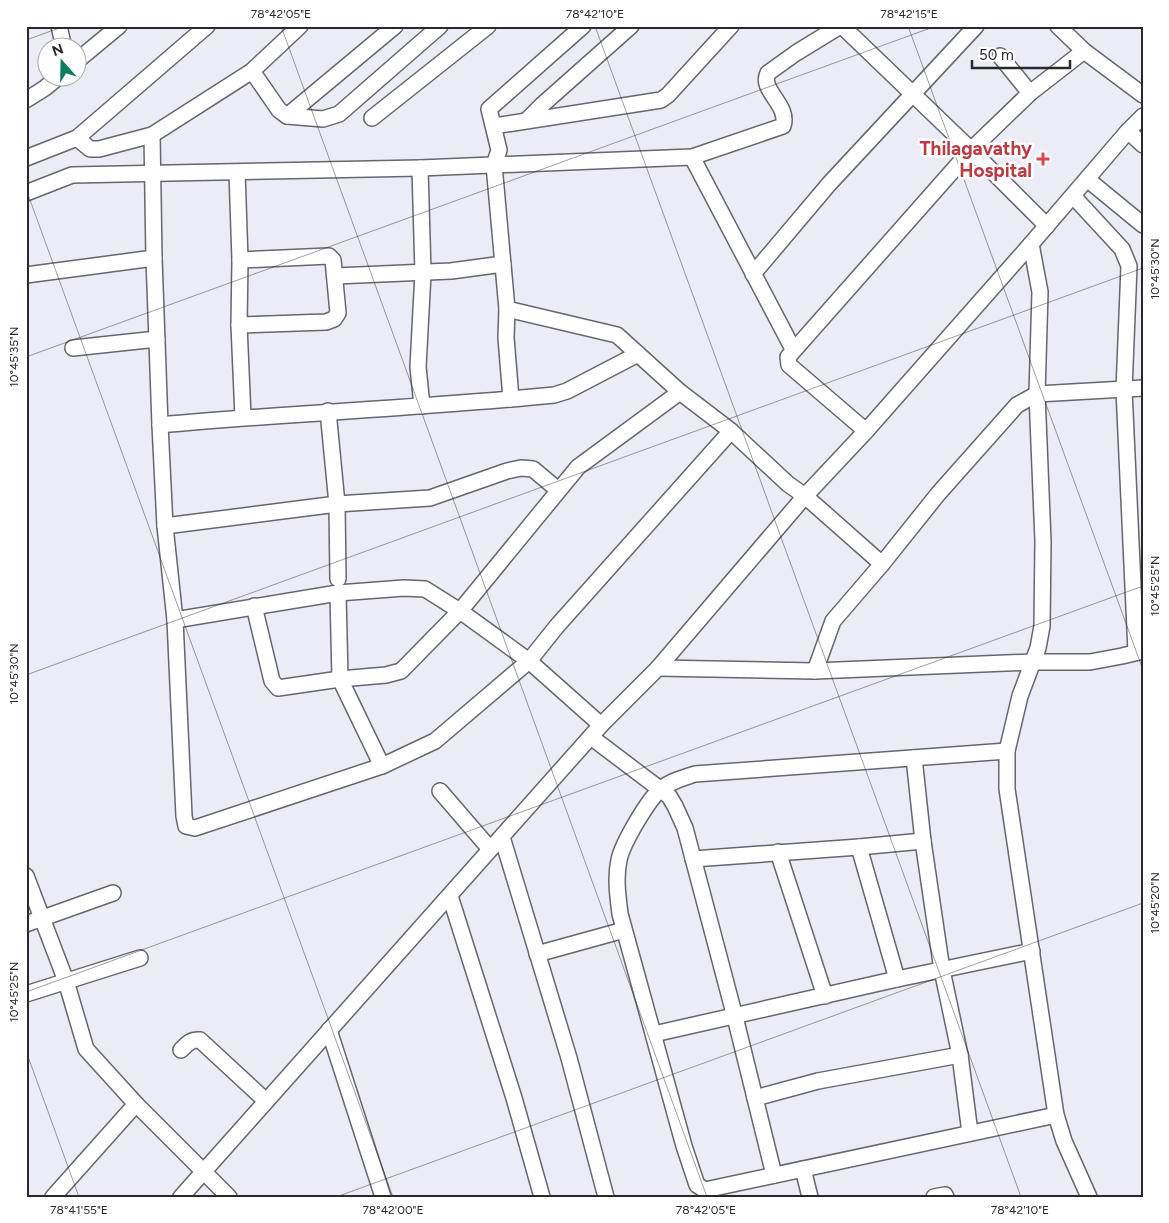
<svg xmlns="http://www.w3.org/2000/svg" width="1169" height="1223" viewBox="0 0 1169 1223" font-family="Figtree,sans-serif">
	<rect width="100%" height="100%" fill="#ececf6"/>
	<g fill="none" stroke-linecap="round" stroke-linejoin="round">
		<defs>
			<g id="minor">
				<polyline points="59,26 64,48"/>
				<polyline points="842,26 971,150 1047,226"/>
				<polyline points="1058,26 1084,51 1143,95"/>
				<polyline points="1000,56 1030,93"/>
				<polyline points="78,60 119,26"/>
				<polyline points="252,71 279,110 287,116 323,119 339,114 440,26"/>
				<polyline points="26,100 45,88 57,78"/>
				<polyline points="287,116 395,26"/>
				<polyline points="372,118 488,26"/>
				<polyline points="527,120 542,105 631,26"/>
				<polyline points="494,126 661,100 668,95 731,26"/>
				<polyline points="1128,131 1143,145"/>
				<polyline points="152,135 154,258 160,425 165,526 175,620 184,816 186,826 195,828 382,766 435,741 529,661 557,626 731,431 680,392 617,335 507,309 494,165 499,150 489,109 583,26"/>
				<polyline points="77,138 90,149 99,149 152,135 252,71 300,26"/>
				<polyline points="692,157 793,349"/>
				<polyline points="26,158 77,138 207,26"/>
				<polyline points="420,168 423,273 418,367 422,406"/>
				<polyline points="237,172 240,260 239,325 243,417"/>
				<polyline points="1087,179 1143,225"/>
				<path d="M26,193L72,175L420,168L692,157L783,126C790,105 759,90 768,73L796,53L840,26"/>
				<polyline points="1073,196 1122,249 1129,266 1124,390 1136,652"/>
				<polyline points="1031,244 1040,292 1037,394 1043,541 1042,626 1038,648 1020,696 1007,751 1007,789 1056,1115 1064,1141 1089,1197"/>
				<polyline points="753,274 829,184 976,26"/>
				<polyline points="26,275 154,258"/>
				<polyline points="335,276 451,271 503,264"/>
				<polyline points="507,309 506,338 511,399"/>
				<polyline points="239,325 326,322 334,319 338,313 333,260 329,256 240,260"/>
				<polyline points="73,348 157,339"/>
				<polyline points="328,411 337,504 338,579"/>
				<path d="M160,425C291,413 423,408 554,395L567,391L638,354"/>
				<polyline points="731,431 788,484 805,496 882,564"/>
				<polyline points="866,431 789,365 788,357 971,150 1030,93 1084,51"/>
				<polyline points="165,526 337,504 430,498 507,471 521,468 533,469 558,490"/>
				<polyline points="338,593 340,679 382,766"/>
				<polyline points="254,606 272,681 278,688 340,679 386,675 401,671 460,611 578,467 680,392"/>
				<polyline points="175,620 338,593 404,588 425,589 460,611 529,661 601,725"/>
				<polyline points="658,668 815,671 1032,662 1090,662 1122,656 1143,651"/>
				<polyline points="815,671 833,621 882,564 938,494 1017,405 1037,394 1143,388"/>
				<polyline points="591,737 669,796 675,806 685,828 735,1017 774,1175"/>
				<path d="M1007,751L695,774C683,778 670,781 660,790C648,800 622,844 619,860C615,878 618,897 620,914L684,1146L697,1185L705,1190L1056,1115"/>
				<polyline points="914,758 923,841 942,970 960,1055 970,1133"/>
				<polyline points="440,791 490,849"/>
				<polyline points="502,837 569,1058 606,1197"/>
				<polyline points="859,847 897,979"/>
				<polyline points="778,852 825,996"/>
				<polyline points="693,859 859,847 923,841"/>
				<polyline points="26,876 66,981 86,1049 136,1104 229,1197"/>
				<polyline points="450,896 514,1098 542,1197"/>
				<polyline points="26,924 113,893"/>
				<polyline points="537,954 624,930"/>
				<polyline points="26,994 140,958"/>
				<polyline points="329,1030 383,1197"/>
				<polyline points="654,1034 897,979 1032,951"/>
				<path d="M181,1050C187,1044 191,1039 200,1040L266,1101"/>
				<polyline points="755,1098 818,1081 960,1055"/>
				<polyline points="803,1169 810,1197"/>
				<polyline points="53,1197 136,1104"/>
				<polyline points="181,1197 601,725 658,668 805,496 866,431 1031,244 1128,131 1143,116"/>
				<polyline points="934,1197 945,1195 946,1197"/>
			</g>
		</defs>
		<!-- minor casing -->
		<use href="#minor" stroke="#65666e" stroke-width="18"/>
		<!-- minor -->
		<use href="#minor" stroke="#fff" stroke-width="15"/>
	</g>
	<!-- ticks -->
	<path fill="none" stroke="#29292d" stroke-width="1" stroke-opacity="0.45" d="M281,26L707,1197M595,26L1021,1197M908,26L1143,670M26,40L65,26M26,189L393,1197M26,357L936,26M26,675L1143,268M26,992L1143,586M26,1051L79,1197M336,1197L1143,903"/>
	<!-- markers -->
	<path fill="#e0444e" stroke="#fff" stroke-width="2" d="M1040.5 151.5h5v5h5v5h-5v5h-5v-5h-5v-5h5z"/>
	<g text-anchor="middle" dominant-baseline="central" stroke-width="5" stroke-linejoin="round" paint-order="stroke">
		<!-- health labels -->
		<g font-size="19" font-weight="bold" fill="#be3a42" stroke="#fff" text-anchor="end">
			<text x="1032" y="148">Thilagavathy<tspan x="1032" dy="22">Hospital</tspan></text>
		</g>
	</g>
	<!-- border -->
	<rect width="1169" height="1223" fill="none" stroke="#ffffff" stroke-width="55"/>
	<!-- north arrow -->
	<g transform="translate(62 62) rotate(340)"><circle r="24" fill="#ffffff" stroke="#a9a9ab"/>
	<path d="M0-4L9 19L0 12L-9 19Z" fill="#0c7e5b"/>
	<text y="-8" font-size="14" font-weight="bold" text-anchor="middle" fill="#29292d">N</text>
	</g>
	<!-- scale -->
	<path d="M972 60v8h98v-8" fill="none" stroke="#29292d" stroke-width="2.5"/>
	<text x="979" y="60" font-size="15" fill="#29292d" stroke="#ffffff" stroke-width="4" paint-order="stroke">50 m</text>
	<rect x="28" y="28" width="1114" height="1168" fill="none" stroke="#29292d" stroke-width="2"/>
	<g font-size="12" text-anchor="middle" fill="#29292d">
		<text x="281" y="18">78°42'05"E</text>
		<text x="595" y="18">78°42'10"E</text>
		<text x="909" y="18">78°42'15"E</text>
		<text transform="translate(1155 269) rotate(-90)" y="4">10°45'30"N</text>
		<text transform="translate(14 357) rotate(-90)" y="4">10°45'35"N</text>
		<text transform="translate(1155 586) rotate(-90)" y="4">10°45'25"N</text>
		<text transform="translate(14 674) rotate(-90)" y="4">10°45'30"N</text>
		<text transform="translate(1155 903) rotate(-90)" y="4">10°45'20"N</text>
		<text transform="translate(14 992) rotate(-90)" y="4">10°45'25"N</text>
		<text x="79" y="1214">78°41'55"E</text>
		<text x="393" y="1214">78°42'00"E</text>
		<text x="706" y="1214">78°42'05"E</text>
		<text x="1020" y="1214">78°42'10"E</text>
	</g>
</svg>
